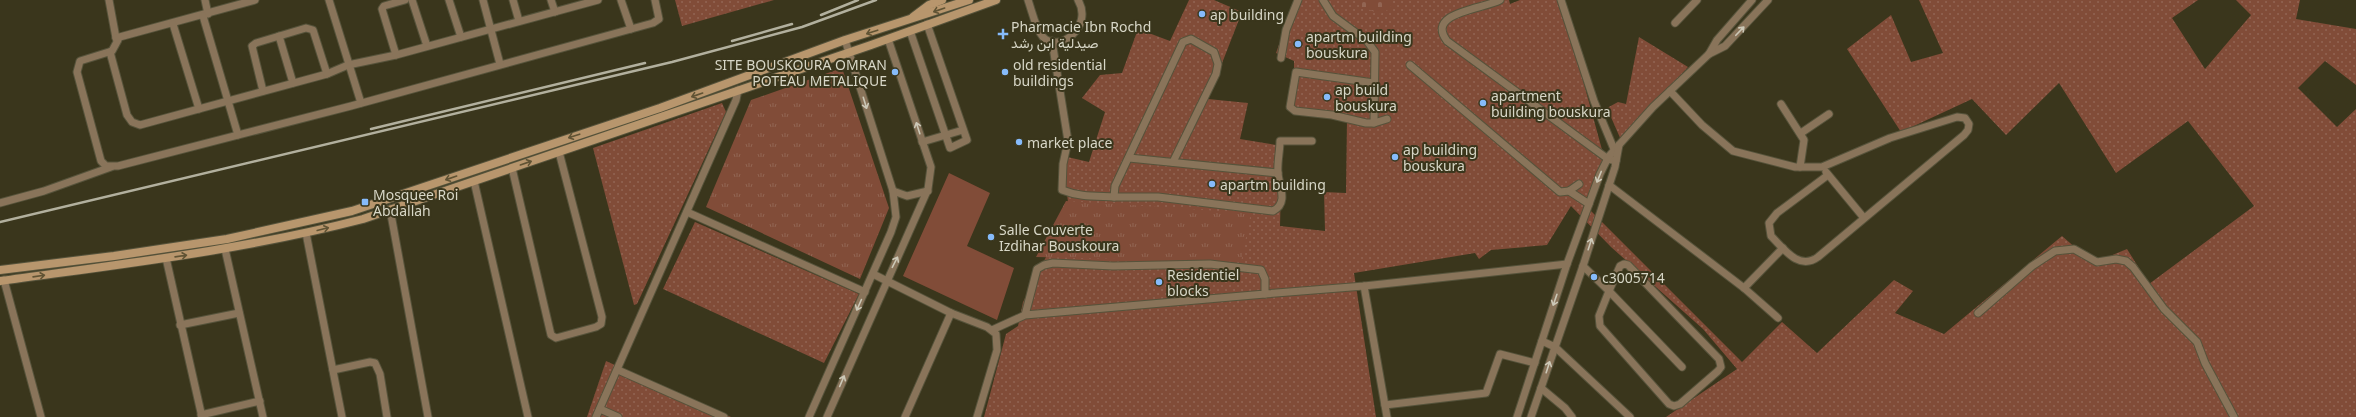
<svg xmlns="http://www.w3.org/2000/svg" width="2356" height="417" viewBox="0 0 2356 417" font-family="'Noto Sans',Vazirmatn,sans-serif">
	<defs>
		<pattern id="grass-dots" width="8" height="8" patternUnits="userSpaceOnUse"><rect width="8" height="8" fill="#814c38"/><path d="M2 2h.1M6 6h.1" fill="none" stroke="#926553" stroke-width="1.8" stroke-linecap="round"/></pattern>
		<pattern id="cemetery-stones" width="16" height="16" patternUnits="userSpaceOnUse"><rect width="16" height="16" fill="#814c38"/><path d="M2 7V4a2 2 0 0 1 4 0v3zM10 15v-3a2 2 0 0 1 4 0v3z" fill="#926553"/></pattern>
		<pattern id="park-tufts" width="24" height="20" patternUnits="userSpaceOnUse"><rect width="24" height="20" fill="#814c38"/><path d="M3 7l-1-3M5 7V3M7 7l1-3M15 17l-1-3M17 17v-4M19 17l1-3" fill="none" stroke="#926553"/></pattern>
	</defs>
	<rect width="100%" height="100%" fill="#3a361c"/>
	<!-- grass -->
	<g fill="url(#grass-dots)">
		<polygon points="675,0 774,0 682,26"/>
		<polygon points="1189,0 1214,0 1242,12 1208,99 1248,103 1240,139 1282,146 1280,226 1325,231 1324,192 1346,193 1347,119 1294,111 1294,61 1276,53 1295,0 1509,0 1510,4 1520,0 1561,0 1604,157 1586,206 1742,362 1782,322 1817,353 1894,280 1913,291 1895,313 1944,334 2062,236 2093,263 2127,249 2149,284 2254,206 2188,121 2116,173 2059,83 2006,135 1972,99 1901,132 1847,49 1891,15 1911,62 1943,53 1919,0 2198,0 2172,18 2205,69 2251,15 2236,0 2300,0 2296,19 2356,29 2356,85 2325,61 2298,88 2337,127 2356,109 2356,417 1666,417 1737,369 1703,329 1611,247 1571,206 1547,245 1491,250 1479,259 1475,253 1354,273 1376,417 984,417 1006,334 1018,326 1023,302 1069,212 1063,156 1089,162 1105,112 1082,98 1100,75 1122,73 1138,29 1170,41"/>
		<polygon points="1639,37 1688,67 1621,140 1607,108 1618,102 1626,104"/>
		<polygon points="722,103 726,112 637,304 634,305 593,148"/>
		<polygon points="695,222 859,294 824,363 663,289"/>
		<polygon points="606,361 731,417 587,417"/>
	</g>
	<!-- cemetery -->
	<polygon fill="url(#cemetery-stones)" points="1356,0 1393,0 1390,9 1380,14 1362,7"/>
	<!-- park -->
	<g fill="url(#park-tufts)">
		<polygon points="842,68 889,208 860,279 706,207 751,100"/>
		<polygon points="1066,201 1251,213 1241,262 1036,257"/>
	</g>
	<!-- garden -->
	<polygon fill="#814c38" points="949,173 990,193 967,246 1014,268 997,320 903,276"/>
	<g fill="none" stroke-linecap="round" stroke-linejoin="round">
		<defs>
			<g id="street">
				<polyline points="109,0 116,38"/>
				<polyline points="205,0 208,14"/>
				<polyline points="255,0 116,38 118,40 112,51 80,61 77,72 101,161 106,166 118,166 351,106 653,23 659,19 655,0"/>
				<polyline points="329,0 361,103"/>
				<polyline points="412,0 427,46"/>
				<polyline points="449,0 461,37"/>
				<polyline points="483,0 500,64"/>
				<polyline points="513,0 519,21"/>
				<polyline points="551,0 555,12"/>
				<polyline points="621,0 631,29"/>
				<path d="M1028,0C1032,11 1035,28 1043,37C1058,54 1094,27 1078,0"/>
				<polyline points="1323,0 1333,16 1367,41 1375,52 1374,123"/>
				<path d="M1500,0C1484,9 1425,12 1447,41L1608,159L1616,161"/>
				<polyline points="1561,0 1594,101 1616,154"/>
				<polyline points="203,16 238,135"/>
				<polyline points="1675,23 1697,0"/>
				<polyline points="173,24 199,109"/>
				<polyline points="910,31 950,148 967,140 927,24"/>
				<polyline points="279,36 293,83"/>
				<path d="M1052,41L1068,141L1063,164L1062,190C1079,197 1096,196 1114,197L1115,186L1183,42L1191,39L1214,52L1218,64L1216,74L1173,162"/>
				<polyline points="110,52 127,115 132,122 140,125 327,74 348,65 396,55 598,0"/>
				<polyline points="1709,54 1725,46 1768,0"/>
				<polyline points="396,55 382,9 384,6 405,0"/>
				<polyline points="1281,58 1286,30 1298,0"/>
				<polyline points="1410,65 1560,192 1569,191 1579,184"/>
				<polyline points="1374,83 1296,72 1290,107 1295,111 1332,115 1366,123 1374,123 1387,119"/>
				<polyline points="263,91 252,46 256,43 306,28 313,30 327,74"/>
				<path d="M1670,91L1702,125L1733,151L1795,167H1822L1890,138L1957,117L1965,118L1969,124L1968,130L1964,135L1818,257C1799,271 1784,249 1771,236L1769,223L1777,213L1828,175"/>
				<polyline points="1781,104 1804,140 1800,167"/>
				<polyline points="1801,133 1829,114"/>
				<polyline points="922,142 963,130"/>
				<polyline points="1129,158 1278,173"/>
				<polyline points="512,168 551,335 556,338 596,327 601,324 602,317 559,152"/>
				<polyline points="1826,172 1864,218"/>
				<polyline points="474,181 528,417"/>
				<polyline points="1609,185 1744,288 1778,318"/>
				<polyline points="893,191 907,196 928,191"/>
				<polyline points="1569,191 1589,204"/>
				<path d="M1114,197H1158L1273,211C1289,203 1279,186 1278,173C1277,163 1280,151 1280,141H1312"/>
				<polyline points="0,203 44,191 111,167"/>
				<polyline points="390,209 428,417"/>
				<polyline points="687,212 865,292"/>
				<polyline points="306,233 342,417"/>
				<polyline points="225,249 263,417"/>
				<polyline points="166,258 202,417"/>
				<polyline points="1583,266 1609,291 1620,266 1624,264 1628,265 1719,359 1721,367 1718,371 1680,404 1674,406 1669,404 1600,326 1599,316 1609,291 1682,367"/>
				<polyline points="873,274 951,313 987,327 996,334 997,350 977,417"/>
				<polyline points="4,280 41,417"/>
				<polyline points="1364,286 1387,417"/>
				<polyline points="1744,288 1783,248"/>
				<polyline points="1265,294 1364,286 1567,264"/>
				<polyline points="1978,313 2032,266 2055,251 2074,249 2097,262 2116,259 2126,261 2133,267 2164,309 2197,342 2205,363 2234,417"/>
				<polyline points="180,325 239,313"/>
				<polyline points="992,330 1025,315 1265,294 1265,279 1261,270 1210,264 1113,266 1053,263 1044,265 1037,269 1025,315"/>
				<polyline points="1542,341 1555,347 1630,417"/>
				<polyline points="333,370 370,362 375,363 380,374 387,417"/>
				<polyline points="618,370 724,417"/>
				<polyline points="1541,388 1565,408 1572,417"/>
				<polyline points="1385,405 1486,393 1500,354 1535,363"/>
				<polyline points="600,409 618,417"/>
				<polyline points="201,415 260,401"/>
				<polyline points="596,417 736,100 738,90"/>
				<polyline points="809,417 891,232 896,217 893,191 845,40"/>
				<polyline points="827,417 928,189 931,167 888,39"/>
				<polyline points="905,417 951,313"/>
				<polyline points="1517,417 1567,264 1600,174 1609,156 1653,107 1709,54 1717,40 1752,0"/>
				<polyline points="1531,417 1583,266 1615,167 1619,145"/>
			</g>
			<g id="secondary">
				<polyline points="913,17 929,5 942,0"/>
				<polyline points="0,270 114,256 227,239 352,211 660,108 845,40 969,0"/>
				<path d="M0,281C122,264 244,250 363,219L871,45L996,0"/>
			</g>
		</defs>
		<!-- street casing -->
		<use href="#street" stroke="#56533b" stroke-width="9"/>
		<!-- secondary casing -->
		<use href="#secondary" stroke="#56533b" stroke-width="10"/>
		<!-- street -->
		<use href="#street" stroke="#89745a" stroke-width="7"/>
		<!-- secondary -->
		<use href="#secondary" stroke="#b8966d" stroke-width="8"/>
		<!-- rail -->
		<g stroke="#b2b09e" stroke-width="2.5">
			<polyline points="821,15 858,0"/>
			<polyline points="732,41 792,24"/>
			<polyline points="371,129 645,63"/>
			<polyline points="0,222 672,62 802,27 876,0"/>
		</g>
	</g>
	<!-- one-way arrows -->
	<defs><path id="oneway-shaft" d="M-6 0H5M1.5-3L5.5 0L1.5 3" fill="none" stroke-width="1.6" stroke-linecap="round" stroke-linejoin="round"/></defs>
	<g stroke="#605334">
		<use href="#oneway-shaft" transform="translate(939 10) rotate(161)"/>
		<use href="#oneway-shaft" transform="translate(872 32) rotate(162)"/>
		<use href="#oneway-shaft" transform="translate(697 95) rotate(161)"/>
		<use href="#oneway-shaft" transform="translate(574 136) rotate(162)"/>
		<use href="#oneway-shaft" transform="translate(526 163) rotate(-19)"/>
		<use href="#oneway-shaft" transform="translate(451 178) rotate(161)"/>
		<use href="#oneway-shaft" transform="translate(323 229) rotate(-14)"/>
		<use href="#oneway-shaft" transform="translate(181 256) rotate(-8)"/>
		<use href="#oneway-shaft" transform="translate(39 276) rotate(-8)"/>
	</g>
	<g stroke="#ccc8b7">
		<use href="#oneway-shaft" transform="translate(1740 31) rotate(-46)"/>
		<use href="#oneway-shaft" transform="translate(865 103) rotate(73)"/>
		<use href="#oneway-shaft" transform="translate(918 128) rotate(-108)"/>
		<use href="#oneway-shaft" transform="translate(1599 177) rotate(112)"/>
		<use href="#oneway-shaft" transform="translate(1590 244) rotate(-72)"/>
		<use href="#oneway-shaft" transform="translate(895 262) rotate(-63)"/>
		<use href="#oneway-shaft" transform="translate(1555 300) rotate(109)"/>
		<use href="#oneway-shaft" transform="translate(859 305) rotate(114)"/>
		<use href="#oneway-shaft" transform="translate(1548 367) rotate(-72)"/>
		<use href="#oneway-shaft" transform="translate(842 381) rotate(-67)"/>
	</g>
	<!-- markers -->
	<g fill="#86bbfb" stroke="#3a361c" stroke-width="1.5">
		<circle cx="1202" cy="14" r="4"/>
		<path d="M1001 28h4v4h4v4h-4v4h-4v-4h-4v-4h4z"/>
		<circle cx="1298" cy="44" r="4"/>
		<circle cx="895" cy="72" r="4"/>
		<circle cx="1005" cy="72" r="4"/>
		<circle cx="1327" cy="97" r="4"/>
		<circle cx="1483" cy="103" r="4"/>
		<circle cx="1019" cy="142" r="4"/>
		<circle cx="1395" cy="157" r="4"/>
		<circle cx="1212" cy="184" r="4"/>
		<rect x="361" y="198" width="8" height="8" rx="2"/>
		<circle cx="991" cy="237" r="4"/>
		<circle cx="1594" cy="277" r="4"/>
		<circle cx="1159" cy="282" r="4"/>
	</g>
	<g text-anchor="middle" dominant-baseline="central" stroke-width="4" stroke-linejoin="round" paint-order="stroke">
		<!-- poi labels -->
		<g font-size="14" fill="#d8d7c7" stroke="#3a361c" text-anchor="start">
			<text x="1210" y="14">ap building</text>
			<text x="1011" y="26">Pharmacie Ibn Rochd<tspan x="1011" dy="16">صيدلية ابن رشد</tspan></text>
			<text x="1306" y="36">apartm building<tspan x="1306" dy="16">bouskura</tspan></text>
			<text x="887" y="64" text-anchor="end">SITE BOUSKOURA OMRAN<tspan x="887" dy="16">POTEAU METALIQUE</tspan></text>
			<text x="1013" y="64">old residential<tspan x="1013" dy="16">buildings</tspan></text>
			<text x="1335" y="89">ap build<tspan x="1335" dy="16">bouskura</tspan></text>
			<text x="1491" y="95">apartment<tspan x="1491" dy="16">building bouskura</tspan></text>
			<text x="1027" y="142">market place</text>
			<text x="1403" y="149">ap building<tspan x="1403" dy="16">bouskura</tspan></text>
			<text x="1220" y="184">apartm building</text>
			<text x="373" y="194">Mosquee Roi<tspan x="373" dy="16">Abdallah</tspan></text>
			<text x="999" y="229">Salle Couverte<tspan x="999" dy="16">Izdihar Bouskoura</tspan></text>
			<text x="1167" y="274">Residentiel<tspan x="1167" dy="16">blocks</tspan></text>
			<text x="1602" y="277">c3005714</text>
		</g>
	</g>
</svg>
